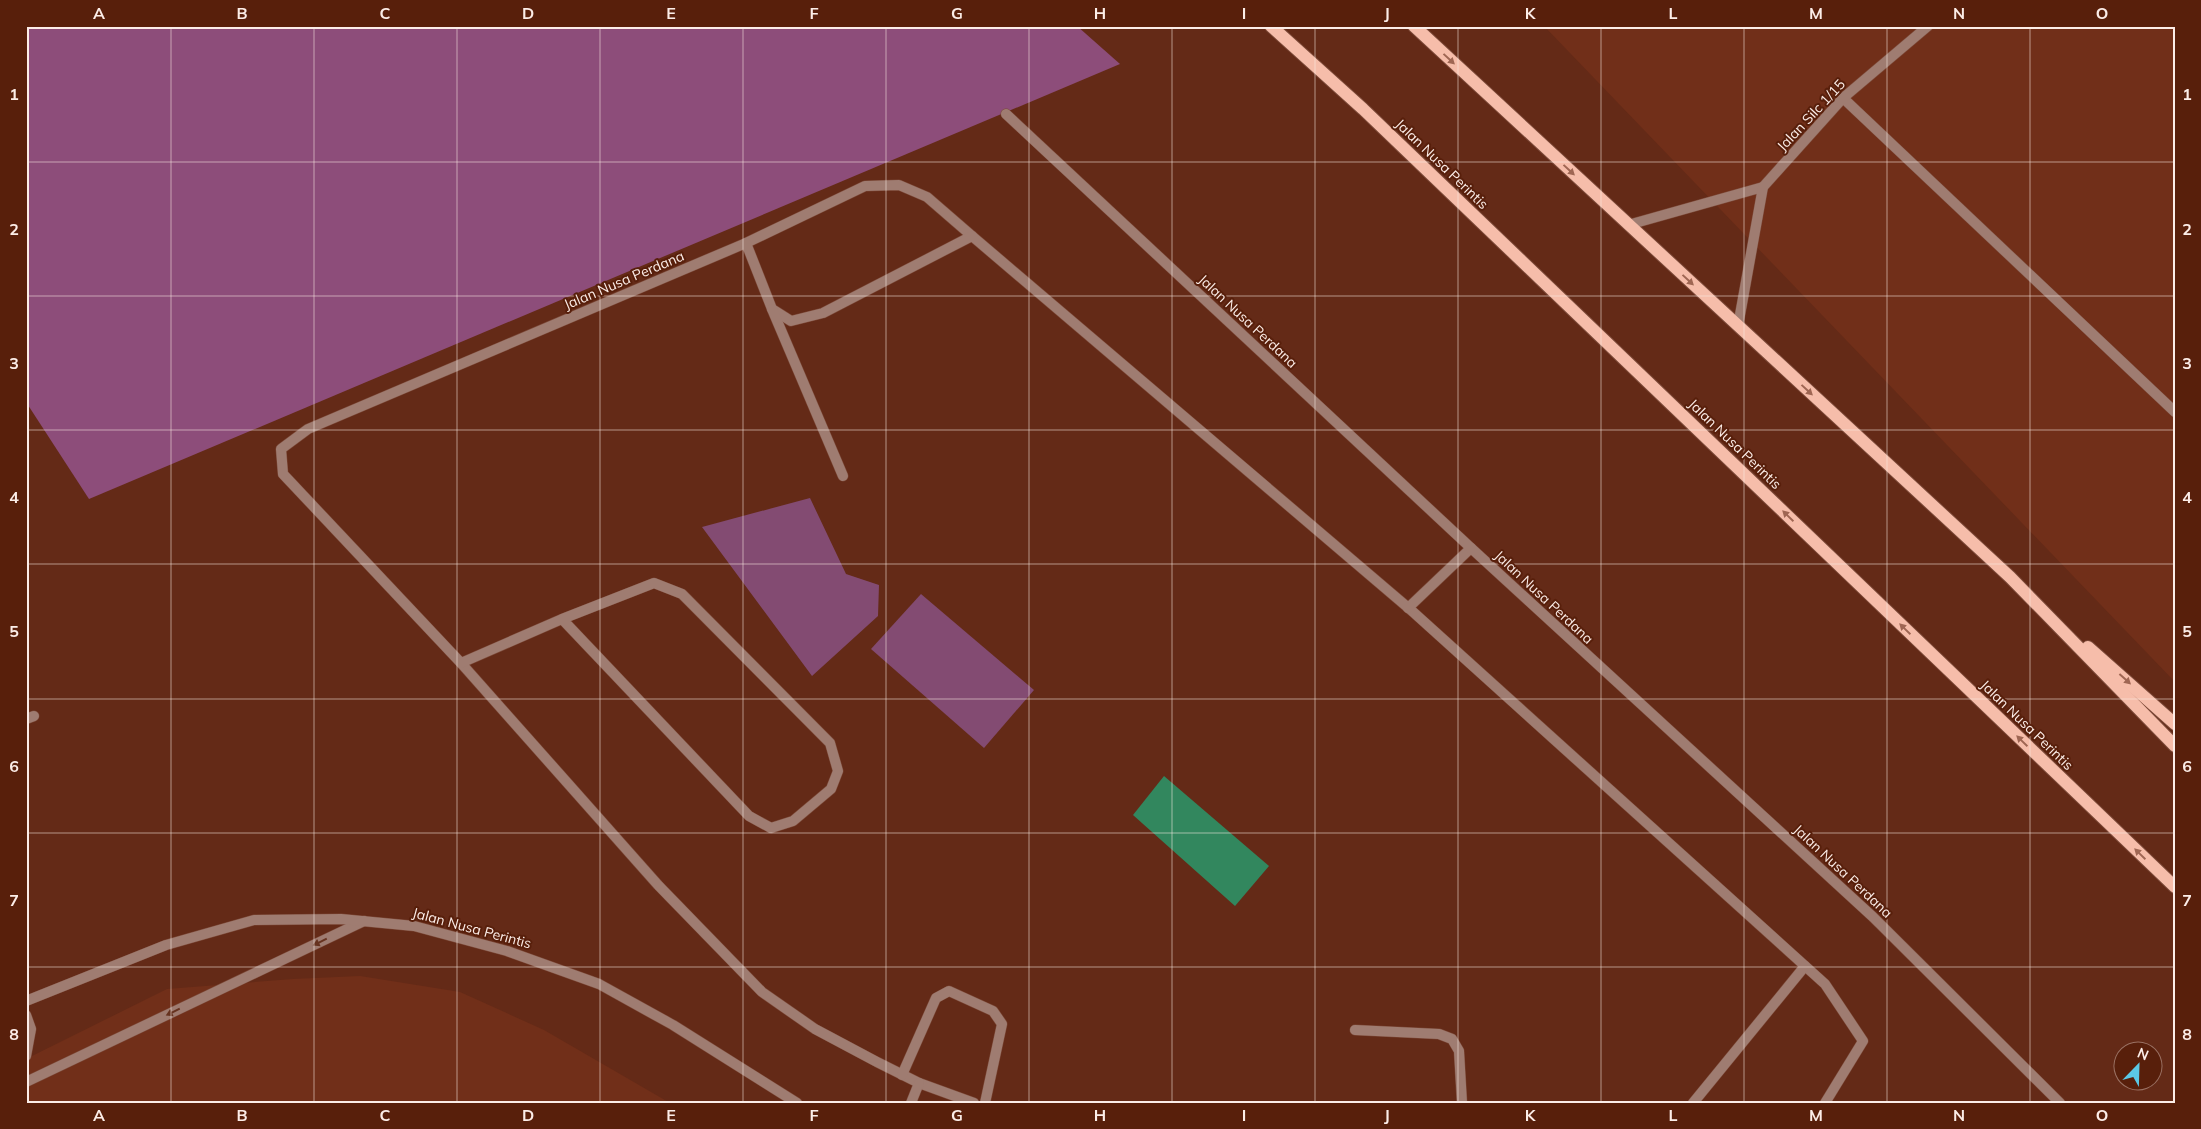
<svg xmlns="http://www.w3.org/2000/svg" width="2201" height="1129" viewBox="0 0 2201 1129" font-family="Mulish,sans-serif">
	<rect width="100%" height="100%" fill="#642a17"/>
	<!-- built -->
	<g fill="#712f19">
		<polygon points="1544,26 2175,26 2175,682"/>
		<polygon points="360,976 460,992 544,1030 670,1103 26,1103 26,1059 167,989 293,979"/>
	</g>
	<!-- green -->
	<g fill="#834b72">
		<polygon points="810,498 846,574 879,585 878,616 812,676 702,527"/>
		<polygon points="921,594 1034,690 984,748 871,649"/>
	</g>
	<!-- forest -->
	<polygon fill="#8d4d7a" points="26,26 1077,26 1120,64 89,499 26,402"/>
	<!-- water -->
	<polygon fill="#32875e" points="1164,776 1269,866 1235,906 1133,815"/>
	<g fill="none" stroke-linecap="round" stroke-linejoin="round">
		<defs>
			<g id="service">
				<polyline points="1843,98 2175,412"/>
				<polyline points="1628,225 1763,187"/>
				<polyline points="972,236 927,197 899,185 865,186 746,243 308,429 281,449 283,474 461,663 658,885 762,992 815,1029 877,1062 919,1083 974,1103"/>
				<polyline points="746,243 772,309 791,321 823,313 972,236 1412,611 1825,984 1863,1041 1825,1103"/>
				<polyline points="772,309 843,476"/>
				<polyline points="1738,326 1763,187 1843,98 1928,26"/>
				<polyline points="1408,608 1471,548"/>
				<polyline points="461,663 562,619 654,583 682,594 830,743 838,771 831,789 793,821 771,828 749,816 562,619"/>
				<polyline points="26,1015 31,1029 26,1056"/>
				<polyline points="1355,1030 1439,1034 1452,1039 1459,1051 1462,1103"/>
				<polyline points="902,1075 936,998 949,991 993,1011 1002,1024 985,1103"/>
				<polyline points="26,1082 364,921"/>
				<polyline points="911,1103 919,1083"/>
				<polyline points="1693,1103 1805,966"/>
			</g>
			<g id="minor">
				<polyline points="1006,114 1471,548 1873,917 2060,1103"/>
				<polyline points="26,719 34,716"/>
			</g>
			<polyline id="tertiary" points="26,1001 166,945 254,920 341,919 414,926 507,951 599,984 673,1025 797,1103"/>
			<g id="primary">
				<polyline points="1271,26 1363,109 2175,887"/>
				<polyline points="1414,26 2010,577 2175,746"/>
				<polyline points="2088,647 2175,724"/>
			</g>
		</defs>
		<!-- service casing -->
		<use href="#service" stroke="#7c4938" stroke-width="11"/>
		<!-- minor casing -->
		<use href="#minor" stroke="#7c4938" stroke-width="11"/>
		<!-- tertiary casing -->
		<use href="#tertiary" stroke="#7c4938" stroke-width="11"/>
		<!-- primary casing -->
		<use href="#primary" stroke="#7c4938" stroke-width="14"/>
		<!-- service -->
		<use href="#service" stroke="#9f7c71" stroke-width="10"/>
		<!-- minor -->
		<use href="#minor" stroke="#9f7c71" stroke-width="10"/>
		<!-- tertiary -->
		<use href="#tertiary" stroke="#9f7c71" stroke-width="10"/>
		<!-- primary -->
		<use href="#primary" stroke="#f6bdaa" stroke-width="12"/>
	</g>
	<!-- one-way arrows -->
	<defs><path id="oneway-solid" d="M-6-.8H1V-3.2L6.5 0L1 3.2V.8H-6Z" transform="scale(1.25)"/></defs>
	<g fill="#9f6653">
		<use href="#oneway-solid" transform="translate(1449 59) rotate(43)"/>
		<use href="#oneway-solid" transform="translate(1569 170) rotate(43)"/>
		<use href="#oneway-solid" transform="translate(1688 280) rotate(43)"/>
		<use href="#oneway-solid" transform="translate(1807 390) rotate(43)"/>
		<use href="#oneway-solid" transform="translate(1788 516) rotate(-136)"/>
		<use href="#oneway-solid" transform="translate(1905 629) rotate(-136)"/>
		<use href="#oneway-solid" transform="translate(2125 679) rotate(42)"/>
		<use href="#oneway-solid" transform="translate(2022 741) rotate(-136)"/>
		<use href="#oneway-solid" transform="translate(2140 854) rotate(-136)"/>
	</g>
	<g fill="#66321f">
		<use href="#oneway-solid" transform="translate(320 942) rotate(154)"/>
		<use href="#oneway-solid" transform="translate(173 1012) rotate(154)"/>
	</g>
	<!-- grid -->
	<path fill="none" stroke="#fcede8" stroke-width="1" stroke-opacity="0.55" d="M171,26V1103M314,26V1103M457,26V1103M600,26V1103M743,26V1103M886,26V1103M1029,26V1103M1172,26V1103M1315,26V1103M1458,26V1103M1601,26V1103M1744,26V1103M1887,26V1103M2030,26V1103M26,162H2175M26,296H2175M26,430H2175M26,564H2175M26,699H2175M26,833H2175M26,967H2175"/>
	<g text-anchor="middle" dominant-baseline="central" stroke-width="4" stroke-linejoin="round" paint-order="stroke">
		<!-- street labels -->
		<g font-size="14" fill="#fcede8" stroke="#581f0b">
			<text transform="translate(1811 115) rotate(-47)">Jalan Silc 1/15</text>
			<text transform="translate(1442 164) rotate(44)">Jalan Nusa Perintis</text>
			<text transform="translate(624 280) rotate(-23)">Jalan Nusa Perdana</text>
			<text transform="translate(1248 321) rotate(43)">Jalan Nusa Perdana</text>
			<text transform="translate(1735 444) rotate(44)">Jalan Nusa Perintis</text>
			<text transform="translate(1544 597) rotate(43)">Jalan Nusa Perdana</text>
			<text transform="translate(2027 725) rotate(44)">Jalan Nusa Perintis</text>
			<text transform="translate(1843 871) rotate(43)">Jalan Nusa Perdana</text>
			<text transform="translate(472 928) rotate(15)">Jalan Nusa Perintis</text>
		</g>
	</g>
	<!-- border -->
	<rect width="2201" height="1129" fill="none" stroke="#581f0b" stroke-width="55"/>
	<!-- north arrow -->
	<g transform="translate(2138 1066) rotate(23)"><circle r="24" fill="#581f0b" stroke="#9a7163"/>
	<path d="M0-4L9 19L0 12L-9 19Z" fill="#5bc8e6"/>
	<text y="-8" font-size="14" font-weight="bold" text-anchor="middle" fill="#fcede8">N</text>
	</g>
	<rect x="28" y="28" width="2146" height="1074" fill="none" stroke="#fcede8" stroke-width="2"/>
	<g font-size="16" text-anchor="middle" font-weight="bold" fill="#fcede8">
		<text x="99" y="19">A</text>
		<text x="242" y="19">B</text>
		<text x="385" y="19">C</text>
		<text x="528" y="19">D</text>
		<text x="671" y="19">E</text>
		<text x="814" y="19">F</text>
		<text x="957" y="19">G</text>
		<text x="1100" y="19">H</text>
		<text x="1244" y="19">I</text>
		<text x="1387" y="19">J</text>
		<text x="1530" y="19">K</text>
		<text x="1673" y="19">L</text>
		<text x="1816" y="19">M</text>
		<text x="1959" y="19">N</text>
		<text x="2102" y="19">O</text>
		<text x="14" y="100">1</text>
		<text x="2187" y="100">1</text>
		<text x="14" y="235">2</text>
		<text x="2187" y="235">2</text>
		<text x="14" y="369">3</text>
		<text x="2187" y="369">3</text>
		<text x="14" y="503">4</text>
		<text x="2187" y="503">4</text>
		<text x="14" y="637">5</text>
		<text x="2187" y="637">5</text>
		<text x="14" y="772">6</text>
		<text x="2187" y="772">6</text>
		<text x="14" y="906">7</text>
		<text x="2187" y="906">7</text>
		<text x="14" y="1040">8</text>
		<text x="2187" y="1040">8</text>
		<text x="99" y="1121">A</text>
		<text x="242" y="1121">B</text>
		<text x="385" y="1121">C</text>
		<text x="528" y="1121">D</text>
		<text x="671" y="1121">E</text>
		<text x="814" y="1121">F</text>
		<text x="957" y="1121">G</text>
		<text x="1100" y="1121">H</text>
		<text x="1244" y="1121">I</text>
		<text x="1387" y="1121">J</text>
		<text x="1530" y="1121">K</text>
		<text x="1673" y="1121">L</text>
		<text x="1816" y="1121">M</text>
		<text x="1959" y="1121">N</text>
		<text x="2102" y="1121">O</text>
	</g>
</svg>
